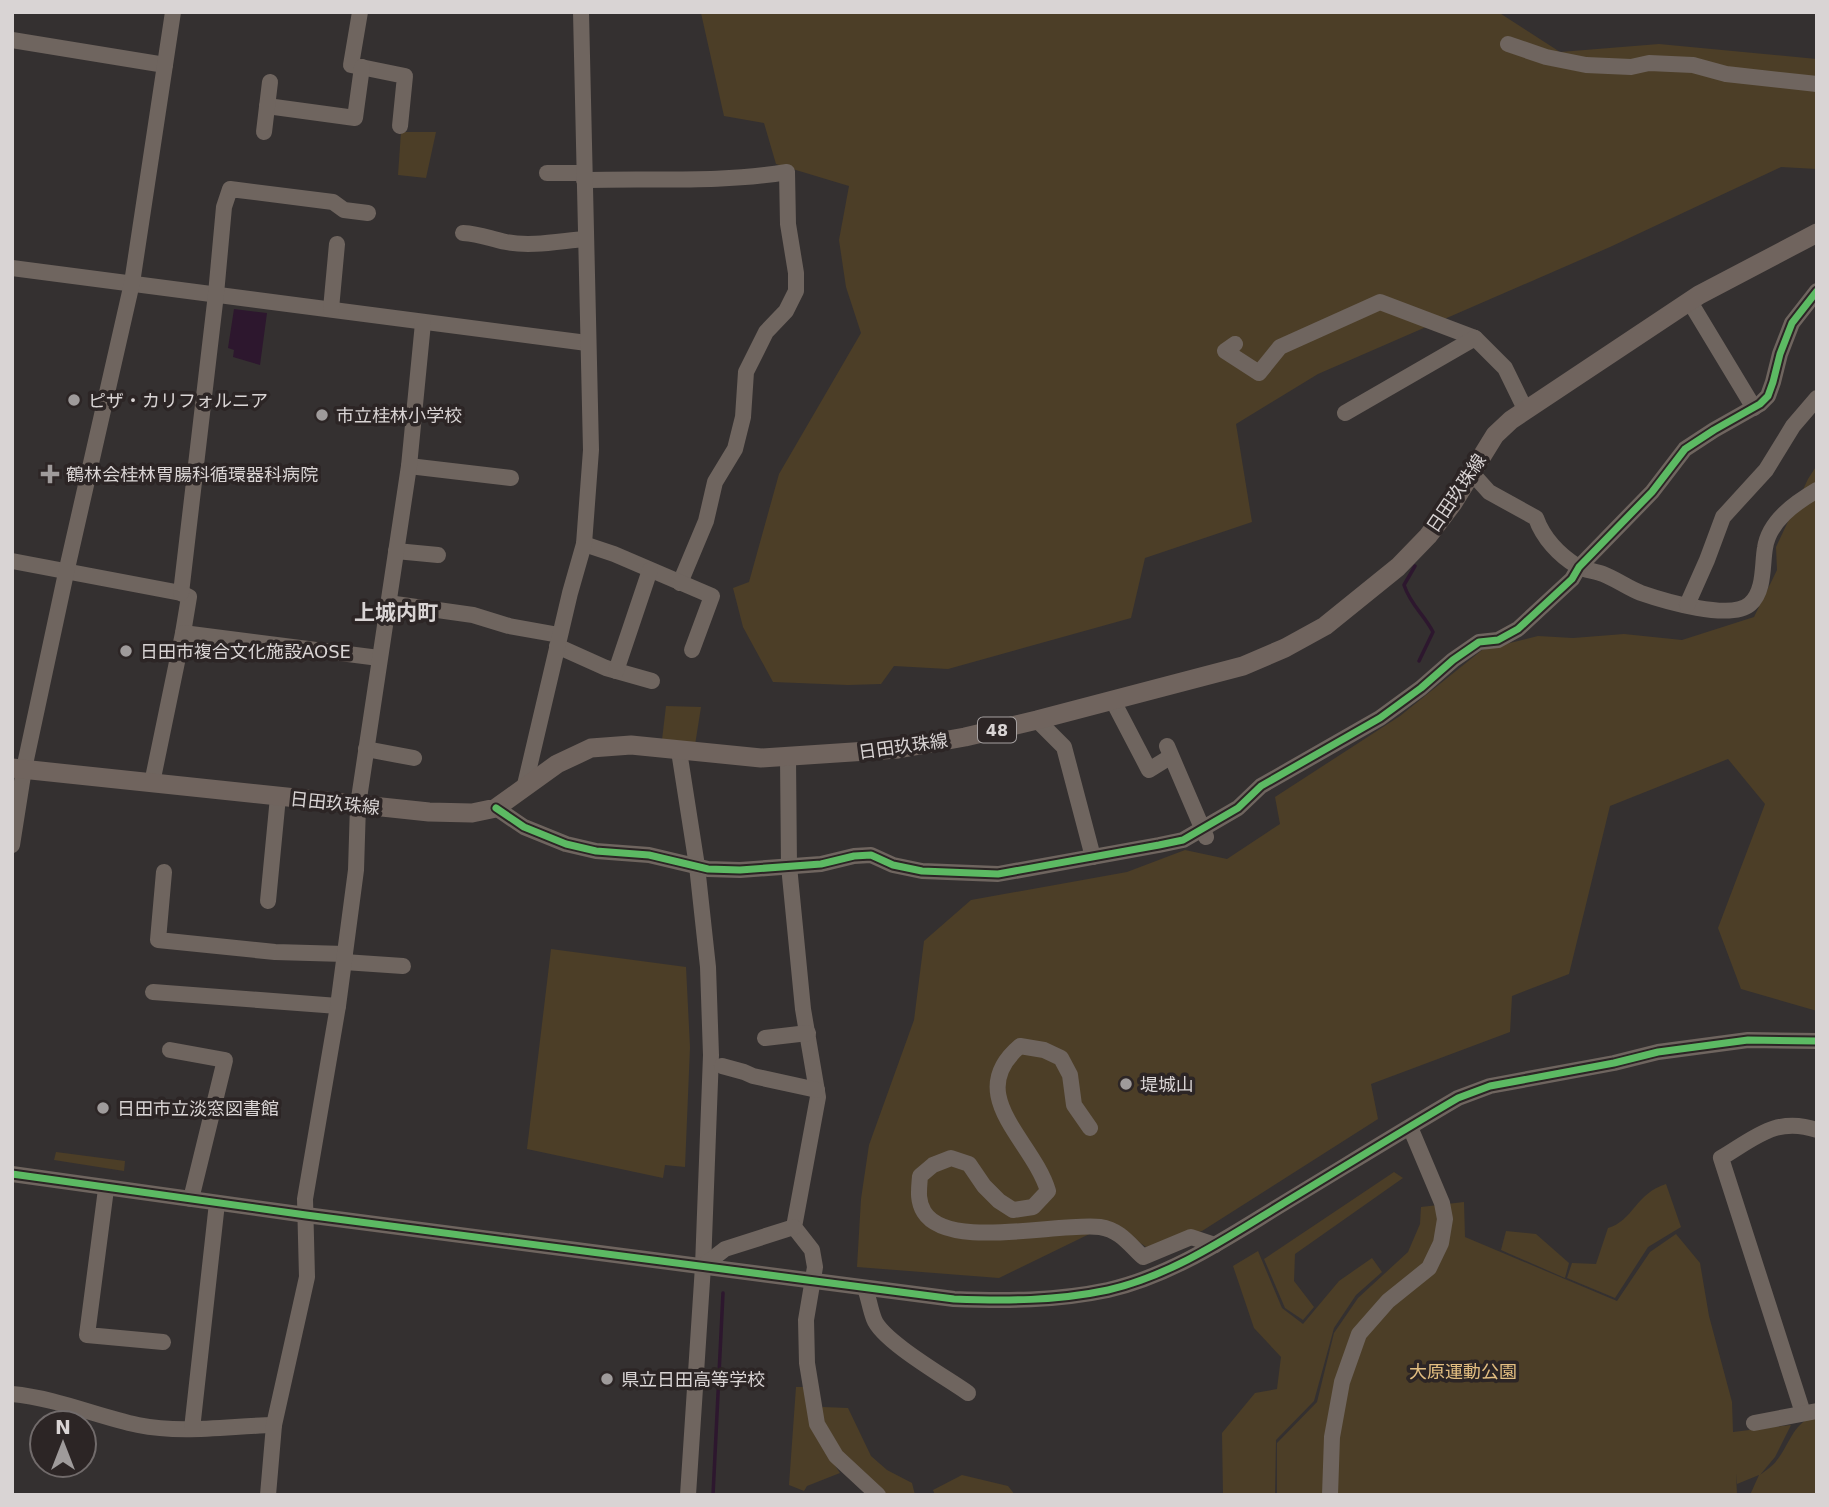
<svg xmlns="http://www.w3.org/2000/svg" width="1829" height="1507" viewBox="0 0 1829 1507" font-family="'DejaVu Sans','Noto Sans JP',sans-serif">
	<rect width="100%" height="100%" fill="#343030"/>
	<!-- green -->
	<g fill="#4c3e27">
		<polygon points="704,12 1498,12 1560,52 1659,44 1817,59 1817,169 1781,167 1610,247 1318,374 1236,424 1252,522 1145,558 1131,618 948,669 894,666 881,684 848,685 773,682 743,627 733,588 749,582 779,474 861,333 846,287 839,240 849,186 776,164 764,123 724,116 701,13"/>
		<polygon points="401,132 436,132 426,178 398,175"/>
		<polygon points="1817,465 1817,1011 1741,989 1718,928 1765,804 1728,759 1610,806 1569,974 1512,996 1510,1032 1371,1084 1378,1119 1202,1231 1146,1247 1112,1223 999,1278 857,1267 861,1199 869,1145 914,1020 924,941 971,900 1127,872 1185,850 1227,859 1280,824 1275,797 1400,716 1482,650 1538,636 1573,638 1624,634 1682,640 1754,617 1777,570 1776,547 1808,479"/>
		<polygon points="666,706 701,707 695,745 662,740"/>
		<polygon points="551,949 686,967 690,1047 685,1167 665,1165 663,1178 527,1149"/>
		<polygon points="56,1152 125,1161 124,1171 54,1160"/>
		<polygon points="1394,1172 1403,1178 1295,1254 1294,1281 1314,1307 1303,1320 1285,1308 1264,1259"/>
		<path d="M1666,1184L1681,1227L1648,1247L1615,1298L1567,1278L1572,1263L1596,1264L1608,1228C1633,1221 1636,1193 1666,1184Z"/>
		<path d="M1464,1202L1465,1237L1617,1301L1650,1252L1676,1234L1700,1263L1709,1316L1732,1402L1733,1432L1791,1425L1775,1457L1760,1475C1766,1470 1773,1466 1777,1460C1790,1444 1794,1420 1817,1416V1495H1750L1759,1475L1737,1484L1736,1473L1737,1495H1277V1443L1317,1402L1334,1333L1358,1298L1408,1252L1420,1224L1421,1207Z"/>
		<polygon points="1506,1231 1536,1234 1569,1263 1565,1278 1501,1250"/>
		<polygon points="1258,1251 1282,1308 1303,1324 1339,1281 1372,1258 1382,1272 1356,1295 1334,1328 1314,1401 1276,1440 1275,1495 1223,1495 1222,1433 1255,1393 1277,1389 1281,1357 1254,1328 1233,1266"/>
		<polygon points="796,1387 804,1387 818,1440 840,1473 807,1486 804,1491 789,1485"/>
		<path d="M823,1407L848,1408L871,1456L887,1470L912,1483L915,1495H883C853,1467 832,1449 818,1410Z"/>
		<polygon points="962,1475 1008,1486 1015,1495 935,1495 933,1490"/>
	</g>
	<!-- water -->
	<polygon fill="#2d172e" points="234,309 267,313 260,365 233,357 234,350 228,348"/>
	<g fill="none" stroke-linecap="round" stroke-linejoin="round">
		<!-- stream -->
		<g stroke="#2d172e" stroke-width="3.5">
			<path d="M1415,566L1404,585C1411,606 1424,614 1433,632L1419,661"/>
			<polyline points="713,1495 723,1293"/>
		</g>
		<!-- minor -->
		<g stroke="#6f655f" stroke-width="16">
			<polyline points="360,12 351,65 405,76 400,126"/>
			<polyline points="12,40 165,65"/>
			<polyline points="1508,44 1546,57 1586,65 1631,67 1649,63 1693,65 1726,74 1817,84"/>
			<polyline points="267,106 355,118 362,67"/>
			<polyline points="264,132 270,82"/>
			<polyline points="547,173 584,173"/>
			<path d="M584,180C652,178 720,183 787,172L788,224L796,273V291L786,311L766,332L746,372L743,417L735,449L715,482L706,521L680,583"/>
			<path d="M463,233C481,234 490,239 506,242C531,247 560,241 585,239"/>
			<polyline points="12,268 587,343"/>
			<polyline points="1690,302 1754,408"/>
			<polyline points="331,309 337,244"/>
			<polyline points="1235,344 1225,351 1259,373 1280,347 1380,302 1475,338"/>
			<polyline points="1345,413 1475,338 1505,368 1525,409"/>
			<polyline points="409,466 511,478"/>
			<path d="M1471,472L1489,492L1536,518C1543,538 1559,555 1577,566C1584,570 1595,571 1603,574C1616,579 1628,588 1641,593C1664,601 1731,621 1750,604C1765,591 1762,564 1765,548C1769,521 1795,503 1817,490"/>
			<polyline points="584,544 614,554 712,596 692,650"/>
			<polyline points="396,551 438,555"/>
			<polyline points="12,561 181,593 189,597 183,633 152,783"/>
			<polyline points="181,593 216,294 224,207 230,189 333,202 344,210 368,213"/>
			<polyline points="388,603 473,615 509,626 559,635"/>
			<polyline points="1687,605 1707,560 1723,517 1766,470 1793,426 1817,398"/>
			<polyline points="183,633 379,658"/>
			<polyline points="557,646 606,668 652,681"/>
			<polyline points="616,671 650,570"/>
			<polyline points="1113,701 1149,770 1170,757"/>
			<polyline points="1037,720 1064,747 1093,857"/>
			<polyline points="1167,746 1206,837"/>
			<polyline points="366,749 414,758"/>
			<polyline points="679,751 697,866 708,967 711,1055 703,1266 688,1495"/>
			<polyline points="788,758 789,866 803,1009 818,1097 794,1227 812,1250 815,1267 806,1320 807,1363 817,1424 836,1456 878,1495"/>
			<polyline points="524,789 570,593 584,544 591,450 581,12"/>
			<polyline points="496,808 524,827 566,844 596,851 649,855 708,869 740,870 821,864 854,856 871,855 893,865 922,871 998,874 1159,845 1183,840 1238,808 1261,786 1380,718 1421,688 1453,660 1479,642 1498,640 1518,629 1572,579 1579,567 1652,492 1685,449 1714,430 1760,404 1768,396 1773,382 1780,354 1792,323 1817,291"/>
			<polyline points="12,845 24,769 66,573 132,283 173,12"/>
			<polyline points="164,872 158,940 275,952 345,954"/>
			<polyline points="268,901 278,797"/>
			<polyline points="344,962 403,966"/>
			<polyline points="153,992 338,1006"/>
			<polyline points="765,1038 808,1033"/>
			<polyline points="170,1050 225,1060 191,1199"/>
			<polyline points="722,1066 744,1072 753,1076 817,1090"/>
			<path d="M1090,1128L1074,1105L1070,1075L1061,1058L1044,1050L1020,1046C962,1095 1033,1140 1048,1191L1033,1207L1013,1210L999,1201L984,1186L969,1164L951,1158L933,1165L920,1176C919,1189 917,1201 924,1212C948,1251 1059,1222 1100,1227C1120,1230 1129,1244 1143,1257L1191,1237L1215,1245"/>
			<path d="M12,1174L306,1215L954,1299C1006,1301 1056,1301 1108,1290C1173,1275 1228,1237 1284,1203C1342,1168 1400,1132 1458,1098L1490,1086L1614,1063L1658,1052L1748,1040L1817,1041"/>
			<polyline points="106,1189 87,1335 163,1342"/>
			<polyline points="703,1266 725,1249 794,1227"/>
			<path d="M865,1288C869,1299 870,1309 874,1319C882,1341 947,1378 968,1393"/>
			<path d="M12,1394C56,1398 96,1416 138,1425C182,1434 230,1426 274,1425"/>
			<path d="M1803,1413L1721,1158C1755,1138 1776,1116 1817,1130"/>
			<polyline points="1754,1423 1817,1411"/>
			<polyline points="192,1429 217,1203"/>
			<polyline points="268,1495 274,1425 307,1277 305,1199 338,1006 356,870 358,805 409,466 423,323"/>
			<polyline points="1330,1495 1332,1437 1342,1382 1359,1334 1388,1301 1429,1268 1441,1243 1445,1219 1442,1203 1410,1127"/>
		</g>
		<!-- major -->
		<polyline stroke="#70645e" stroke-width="19" points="12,768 429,812 472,813 496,808 557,764 591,748 631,745 761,758 898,749 965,737 1037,720 1243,666 1285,648 1325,626 1398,567 1428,536 1453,503 1495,435 1511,420 1699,295 1817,233"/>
		<defs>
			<g id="cycleway">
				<polyline points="496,808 524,827 566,844 596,851 649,855 708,869 740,870 821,864 854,856 871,855 893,865 922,871 998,874 1159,845 1183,840 1238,808 1261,786 1380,718 1421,688 1453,660 1479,642 1498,640 1518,629 1572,579 1579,567 1652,492 1685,449 1714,430 1760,404 1768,396 1773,382 1780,354 1792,323 1817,291"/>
				<path d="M12,1174L306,1215L954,1299C1006,1301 1056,1301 1108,1290C1173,1275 1228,1237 1284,1203C1342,1168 1400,1132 1458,1098L1490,1086L1614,1063L1658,1052L1748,1040L1817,1041"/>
			</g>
		</defs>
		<!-- cycleway casing -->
		<use href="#cycleway" stroke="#2c2525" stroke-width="11"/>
		<!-- cycleway -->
		<use href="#cycleway" stroke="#5cba63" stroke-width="7"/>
	</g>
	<!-- markers -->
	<g fill="#9f9b9b" stroke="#2c2525" stroke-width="2.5">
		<circle cx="74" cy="400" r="7"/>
		<circle cx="322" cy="415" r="7"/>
		<path d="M46.5 463.5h7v7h7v7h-7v7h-7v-7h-7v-7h7z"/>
		<circle cx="126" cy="651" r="7"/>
		<circle cx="1126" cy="1084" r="7"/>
		<circle cx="103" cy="1108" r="7"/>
		<circle cx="607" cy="1379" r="7"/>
	</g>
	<g text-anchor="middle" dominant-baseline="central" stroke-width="7" stroke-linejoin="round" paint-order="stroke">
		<!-- shield labels -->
		<rect fill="#2c2525" stroke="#a5a0a0" stroke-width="2" x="978" y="717.5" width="38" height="25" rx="5"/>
		<g font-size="16" font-weight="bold" fill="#d9d4d4">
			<text x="997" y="730">48</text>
		</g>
		<!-- poi labels -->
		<g font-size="18" fill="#d9d4d4" stroke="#2c2525" text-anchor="start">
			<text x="88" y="400">ピザ・カリフォルニア</text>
			<text x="336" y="415">市立桂林小学校</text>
			<text x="66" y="474">鶴林会桂林胃腸科循環器科病院</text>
			<text x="140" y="651">日田市複合文化施設AOSE</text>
			<text x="1140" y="1084">堤城山</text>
			<text x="117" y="1108">日田市立淡窓図書館</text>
			<text x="621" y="1379">県立日田高等学校</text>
		</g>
		<!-- street labels -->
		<g font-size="18" fill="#d9d4d4" stroke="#2c2525">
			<text transform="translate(1456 493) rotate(-56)">日田玖珠線</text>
			<text transform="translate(903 746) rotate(-8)">日田玖珠線</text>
			<text transform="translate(335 803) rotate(6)">日田玖珠線</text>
		</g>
		<!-- park labels -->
		<g font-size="18" fill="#e2be81" stroke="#2c2525">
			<text x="1463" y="1371">大原運動公園</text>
		</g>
		<!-- quarter labels -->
		<g font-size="21" font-weight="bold" fill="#d9d4d4" stroke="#2c2525">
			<text x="396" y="613">上城内町</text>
		</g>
	</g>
	<!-- border -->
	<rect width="1829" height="1507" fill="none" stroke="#d9d4d4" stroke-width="28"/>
	<!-- north arrow -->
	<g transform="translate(63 1444)"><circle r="33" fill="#2c2525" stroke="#716b6b" stroke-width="2"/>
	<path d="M0-5L12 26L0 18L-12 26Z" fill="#9f9b9b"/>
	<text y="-10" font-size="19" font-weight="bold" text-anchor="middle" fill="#d9d4d4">N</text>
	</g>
</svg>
